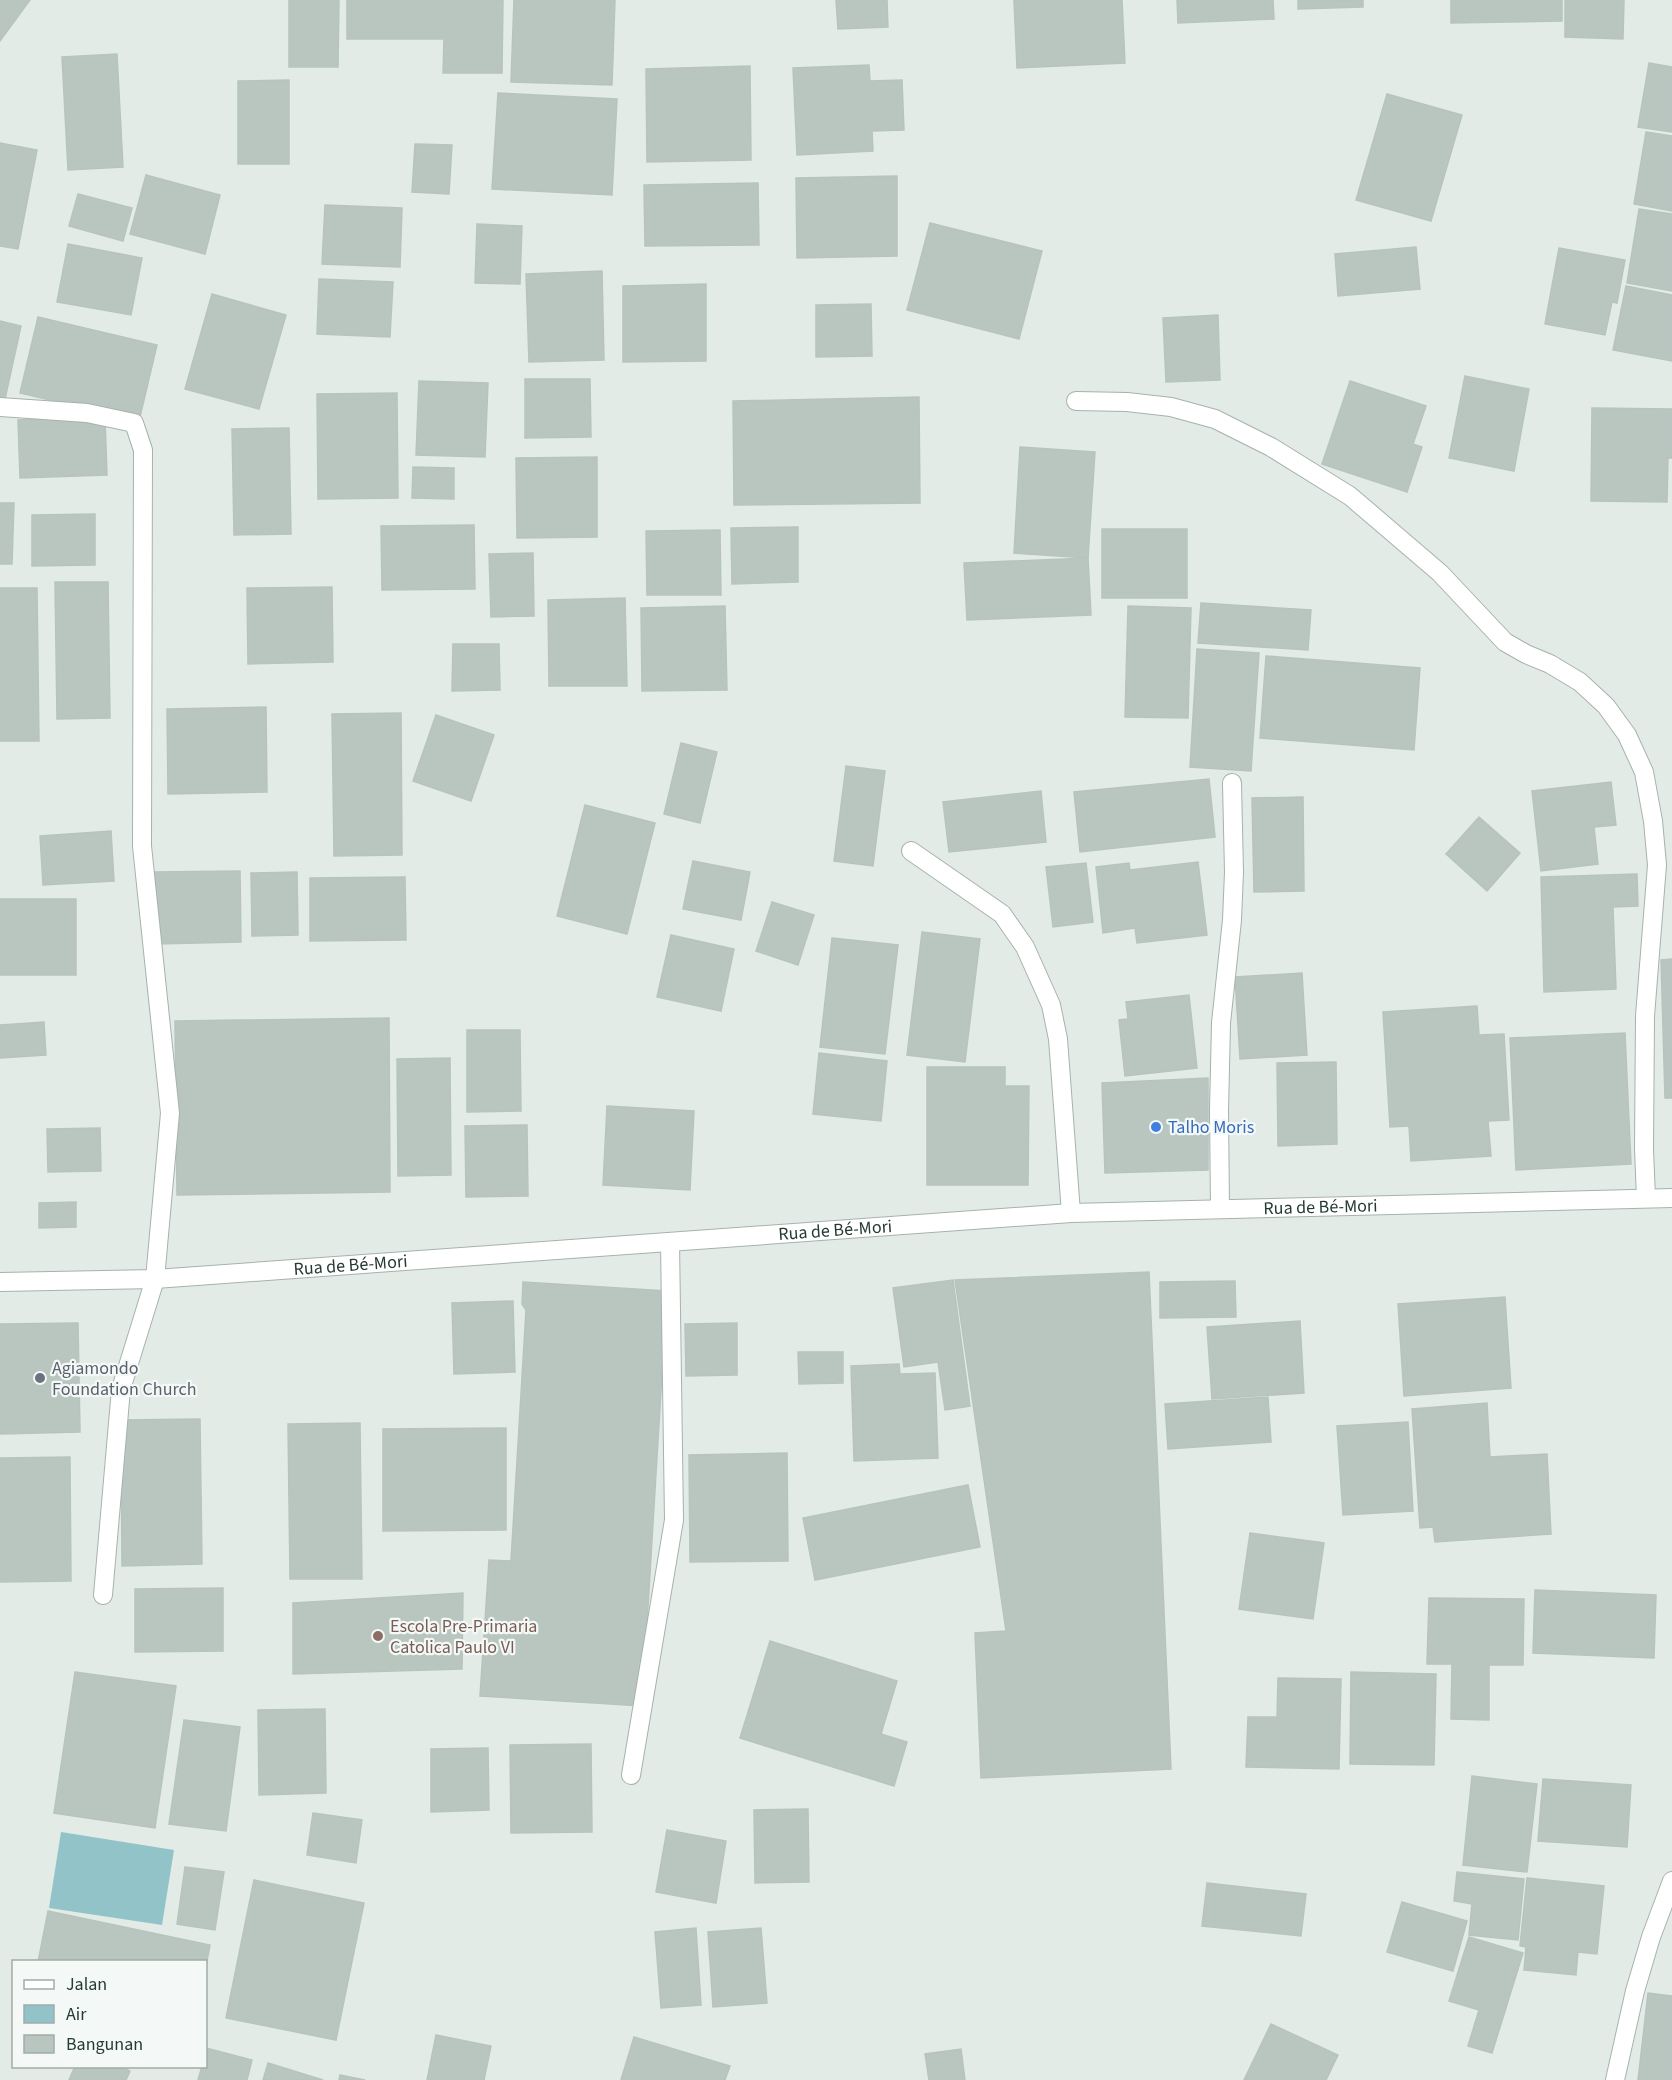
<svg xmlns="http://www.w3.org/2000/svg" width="1672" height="2080" viewBox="0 0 1672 2080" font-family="'Source Sans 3',sans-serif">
	<rect width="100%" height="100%" fill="#e3ebe7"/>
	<!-- water -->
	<polygon fill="#92c3c9" points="61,1832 174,1850 162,1925 49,1908"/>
	<!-- building -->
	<g fill="#b9c6c0" stroke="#b7c4be" stroke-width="1.5">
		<polygon points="0,0 30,0 0,41"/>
		<polygon points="289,0 339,0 338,67 289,67"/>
		<polygon points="347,0 503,0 502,73 443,73 444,39 347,39"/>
		<polygon points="514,0 615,0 612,85 511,82"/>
		<polygon points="836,0 887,0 888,27 838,29"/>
		<polygon points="1014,0 1122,0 1125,63 1017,68"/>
		<polygon points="1177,0 1273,0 1274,19 1178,23"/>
		<polygon points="1298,0 1363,0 1363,7 1298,9"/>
		<polygon points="1451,0 1562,0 1562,21 1451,23"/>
		<polygon points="1565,0 1624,0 1623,39 1565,37"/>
		<polygon points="117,54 123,167 68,170 62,57"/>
		<polygon points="1649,63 1672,67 1672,132 1638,127"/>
		<polygon points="869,65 870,81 902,80 904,130 872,131 873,151 797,155 793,68"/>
		<polygon points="750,66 751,160 647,162 646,69"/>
		<polygon points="289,80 289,164 238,164 238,81"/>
		<polygon points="498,93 617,99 612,195 492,189"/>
		<polygon points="1387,94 1462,115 1431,221 1356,200"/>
		<polygon points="1646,132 1672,136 1672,211 1634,204"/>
		<polygon points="0,143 37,150 18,249 0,246"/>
		<polygon points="415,144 452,145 449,194 412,192"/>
		<polygon points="146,175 220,195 205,254 130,234"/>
		<polygon points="897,176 897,256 797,258 796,178"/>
		<polygon points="758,183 759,245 645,246 644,185"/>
		<polygon points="78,194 132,208 123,241 69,226"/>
		<polygon points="325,205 402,208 400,267 322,264"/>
		<polygon points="1639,209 1672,214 1672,291 1627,283"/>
		<polygon points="930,223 1042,251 1019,339 907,310"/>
		<polygon points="477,224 522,226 520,284 475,283"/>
		<polygon points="68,244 142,258 131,315 57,302"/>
		<polygon points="1416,247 1420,289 1338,296 1335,254"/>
		<polygon points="1559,248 1625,260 1617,303 1612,302 1605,335 1545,324"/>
		<polygon points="602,271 604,360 529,362 526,274"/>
		<polygon points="319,279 393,282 390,337 317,334"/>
		<polygon points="706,284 706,361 623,362 623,286"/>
		<polygon points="1626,286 1672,295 1672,361 1613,350"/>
		<polygon points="212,294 286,315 259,409 185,389"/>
		<polygon points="871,304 872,356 816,357 816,305"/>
		<polygon points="1218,315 1220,380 1166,382 1163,318"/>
		<polygon points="38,317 157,345 139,421 20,393"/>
		<polygon points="0,321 21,326 5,399 0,398"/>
		<polygon points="1465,376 1529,389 1514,471 1449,458"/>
		<polygon points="525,379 590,379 591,437 525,438"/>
		<polygon points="419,381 488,383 485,457 416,455"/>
		<polygon points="1350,381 1426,406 1413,444 1422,447 1407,492 1322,464"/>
		<polygon points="397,393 398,498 318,499 317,394"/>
		<polygon points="919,397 920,503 734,505 733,401"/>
		<polygon points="1592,408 1672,409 1672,458 1668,458 1667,502 1591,501"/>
		<polygon points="105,417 107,475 20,478 18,420"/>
		<polygon points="289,428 291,534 234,535 232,429"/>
		<polygon points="1020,447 1095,452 1088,558 1014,553"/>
		<polygon points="597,457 597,537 517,538 516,458"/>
		<polygon points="413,467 454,468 454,499 412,498"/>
		<polygon points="0,503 14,503 12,564 0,564"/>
		<polygon points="95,514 95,565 32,566 32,515"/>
		<polygon points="474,525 475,589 382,590 381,526"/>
		<polygon points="798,527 798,582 732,584 731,528"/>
		<rect x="1102" y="529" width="85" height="69"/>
		<polygon points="720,530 721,595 647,595 646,531"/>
		<polygon points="533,553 534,616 491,617 489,554"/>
		<polygon points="1088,558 1091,615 967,620 964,563"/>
		<polygon points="55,582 108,582 110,718 57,719"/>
		<polygon points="332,587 333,662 248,664 247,588"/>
		<polygon points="0,588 37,588 39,741 0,741"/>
		<polygon points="625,598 627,686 549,686 548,600"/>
		<polygon points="1201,603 1311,610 1308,650 1198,643"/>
		<polygon points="725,606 727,690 642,691 641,608"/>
		<polygon points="1128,606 1191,608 1188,718 1125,717"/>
		<polygon points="453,644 499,644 500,690 452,691"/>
		<polygon points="1197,649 1259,653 1251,771 1190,767"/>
		<polygon points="1266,656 1420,668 1414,750 1260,738"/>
		<polygon points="266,707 267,792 168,794 167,709"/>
		<polygon points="401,713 402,855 334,856 332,714"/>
		<polygon points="436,715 494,735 471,801 413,781"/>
		<polygon points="681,743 717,752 700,823 664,814"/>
		<polygon points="846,766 885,771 873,866 834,861"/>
		<polygon points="1209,779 1215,837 1080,852 1074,792"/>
		<polygon points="1611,782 1616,825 1594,827 1598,864 1541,871 1532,791"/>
		<polygon points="1041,791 1046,842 949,852 943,802"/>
		<polygon points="1303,797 1304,891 1254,892 1252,798"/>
		<polygon points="585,805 655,823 627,934 557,916"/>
		<polygon points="1479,817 1520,853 1487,891 1446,854"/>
		<polygon points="111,831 114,881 43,885 40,836"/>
		<polygon points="693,861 750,872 741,920 683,909"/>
		<polygon points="1198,862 1207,935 1137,943 1135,928 1103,933 1096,867 1129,863 1130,870"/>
		<polygon points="1086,863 1093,922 1053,927 1046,867"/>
		<polygon points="240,871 241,942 156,944 155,872"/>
		<polygon points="297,872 298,935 252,936 251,873"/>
		<polygon points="1637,874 1638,906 1613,907 1616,989 1544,992 1541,877"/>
		<polygon points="405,877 406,940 310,941 310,878"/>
		<rect x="0" y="899" width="76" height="76"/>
		<polygon points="772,902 814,915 798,965 756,951"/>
		<polygon points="922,932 980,939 965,1062 907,1055"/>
		<polygon points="671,935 734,949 721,1011 657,997"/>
		<polygon points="832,938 898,945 885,1054 820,1047"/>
		<polygon points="1672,959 1672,1098 1665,1098 1661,960"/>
		<polygon points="1302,973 1307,1055 1240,1059 1235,977"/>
		<polygon points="1189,995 1197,1068 1125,1076 1119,1020 1128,1019 1126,1002"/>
		<polygon points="1477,1006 1479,1035 1504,1034 1509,1120 1488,1121 1491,1156 1411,1161 1409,1126 1390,1127 1383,1012"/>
		<polygon points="389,1018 390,1192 177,1195 175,1021"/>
		<polygon points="44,1022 46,1055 0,1058 0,1025"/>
		<polygon points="467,1030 520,1030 521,1111 467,1112"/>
		<polygon points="1625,1033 1631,1164 1516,1170 1510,1038"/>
		<polygon points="819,1053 887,1061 881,1121 813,1114"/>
		<polygon points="450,1058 451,1175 398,1176 397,1059"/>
		<polygon points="1336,1062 1337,1144 1278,1146 1277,1063"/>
		<polygon points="927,1067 1005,1067 1005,1086 1029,1086 1028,1185 927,1185"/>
		<polygon points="1208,1078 1208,1170 1105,1173 1102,1083"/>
		<polygon points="607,1106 694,1111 690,1190 603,1185"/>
		<polygon points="527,1125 528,1196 466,1197 465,1126"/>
		<polygon points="100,1128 101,1171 48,1172 47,1129"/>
		<polygon points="76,1202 76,1227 39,1228 39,1203"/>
		<polygon points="1149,1272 1171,1769 981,1778 975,1633 1006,1631 955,1280"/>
		<polygon points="953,1280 970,1406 945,1410 938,1362 904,1367 893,1288"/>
		<polygon points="1235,1281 1236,1317 1160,1318 1160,1282"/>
		<polygon points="523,1282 667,1291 642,1706 480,1696 489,1560 511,1561 526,1310 522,1304"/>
		<polygon points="1505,1297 1511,1388 1404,1396 1398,1304"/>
		<polygon points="513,1301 515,1372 454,1374 452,1303"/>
		<polygon points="1300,1321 1304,1393 1212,1399 1207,1327"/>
		<polygon points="78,1323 80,1432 0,1434 0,1324"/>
		<polygon points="737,1323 737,1375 686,1376 685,1324"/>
		<polygon points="798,1352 843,1352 843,1383 799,1384"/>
		<polygon points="899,1364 900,1374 935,1373 938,1458 854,1461 851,1366"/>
		<polygon points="1268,1397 1271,1442 1168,1449 1165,1404"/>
		<polygon points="1487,1403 1490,1457 1547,1454 1551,1534 1435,1542 1433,1527 1420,1528 1412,1409"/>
		<polygon points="200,1419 202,1564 122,1566 121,1420"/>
		<polygon points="1408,1422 1413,1511 1343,1515 1337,1426"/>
		<polygon points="360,1423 362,1579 290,1579 288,1424"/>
		<polygon points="506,1428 506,1530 383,1531 383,1429"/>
		<polygon points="787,1453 788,1561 690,1562 689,1455"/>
		<polygon points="70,1457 71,1581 0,1582 0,1458"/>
		<polygon points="968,1485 980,1547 815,1580 803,1518"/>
		<polygon points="1250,1533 1324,1543 1313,1619 1239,1609"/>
		<polygon points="223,1588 223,1651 135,1652 135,1589"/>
		<polygon points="1535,1590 1656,1595 1654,1658 1533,1653"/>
		<polygon points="463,1593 462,1669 293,1674 293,1603"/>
		<polygon points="1429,1598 1524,1599 1523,1665 1489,1665 1489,1720 1451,1719 1452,1664 1427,1664"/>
		<polygon points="770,1641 897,1681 881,1734 907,1742 894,1786 740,1738"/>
		<polygon points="75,1672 176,1686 155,1828 54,1813"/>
		<polygon points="1351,1672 1436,1674 1434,1765 1350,1764"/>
		<polygon points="1278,1678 1341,1679 1339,1769 1246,1767 1248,1717 1277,1717"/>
		<polygon points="325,1709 326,1793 259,1795 258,1710"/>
		<polygon points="184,1720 240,1727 226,1831 169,1824"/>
		<polygon points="591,1744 592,1832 511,1833 510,1745"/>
		<polygon points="488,1748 489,1810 431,1812 431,1749"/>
		<polygon points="1472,1776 1537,1784 1527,1872 1463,1865"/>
		<polygon points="1543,1779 1631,1785 1627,1847 1538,1841"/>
		<polygon points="808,1809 809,1882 755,1883 754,1810"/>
		<polygon points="313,1813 362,1820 356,1863 307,1855"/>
		<polygon points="667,1830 726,1841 716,1903 656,1892"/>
		<polygon points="185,1867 224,1872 215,1930 177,1924"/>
		<polygon points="1457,1872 1524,1879 1518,1940 1469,1935 1472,1904 1454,1901"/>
		<polygon points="1527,1878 1604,1886 1597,1954 1578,1952 1576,1975 1524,1970 1526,1947 1520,1946"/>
		<polygon points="254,1880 364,1903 336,2040 226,2018"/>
		<polygon points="1207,1883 1306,1894 1301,1936 1202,1926"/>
		<polygon points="1402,1902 1467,1921 1453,1971 1387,1952"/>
		<polygon points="48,1911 210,1945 206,1966 206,1962 38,1962"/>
		<polygon points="696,1928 701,2005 661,2008 655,1932"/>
		<polygon points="761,1928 767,2003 713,2007 708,1932"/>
		<polygon points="1469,1937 1523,1953 1492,2053 1468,2046 1479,2010 1449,2001"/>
		<polygon points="1648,1993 1672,1996 1672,2080 1638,2080"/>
		<polygon points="1271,2024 1338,2055 1326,2080 1244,2080"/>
		<polygon points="436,2035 491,2046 484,2080 427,2080"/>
		<polygon points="634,2037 730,2066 725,2080 621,2080"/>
		<polygon points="206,2048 252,2060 247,2080 198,2080 202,2066 206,2066"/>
		<polygon points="961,2049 965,2080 929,2080 925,2054"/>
		<polygon points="268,2063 323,2080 263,2080"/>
		<polygon points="75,2066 120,2066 130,2071 126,2080 69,2080"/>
		<polygon points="340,2075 365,2080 339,2080"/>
	</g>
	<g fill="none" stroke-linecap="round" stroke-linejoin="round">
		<defs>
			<g id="minor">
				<polyline points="1076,401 1127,402 1171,407 1215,419 1271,447 1350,496 1440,573 1505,642 1526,654 1550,664 1580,682 1606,706 1627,735 1644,772 1653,821 1657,865 1645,1016 1644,1149 1646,1198"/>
				<polyline points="0,407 87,413 134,423 143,450 142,846 170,1113 155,1279 121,1389 103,1595"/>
				<polyline points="911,851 1002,914 1025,947 1051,1005 1058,1039 1071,1213"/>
				<polyline points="1220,1208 1219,1111 1221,1023 1232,920 1234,872 1232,783"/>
				<path id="s1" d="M0,1282L155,1279L1071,1213L1672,1198"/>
				<polyline points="631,1775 674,1520 670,1242"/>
				<polyline points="1615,2080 1635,1991 1651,1937 1672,1881"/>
			</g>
		</defs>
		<!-- minor casing -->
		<use href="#minor" stroke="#a6b2ae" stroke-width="20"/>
		<!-- minor -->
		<use href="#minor" stroke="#fff" stroke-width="18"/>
	</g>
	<!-- markers -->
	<circle fill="#3f7fe0" stroke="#f4f8f6" stroke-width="2" cx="1156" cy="1127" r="6"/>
	<circle fill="#6b7280" stroke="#f4f8f6" stroke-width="2" cx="40" cy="1378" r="6"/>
	<circle fill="#8d6e63" stroke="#f4f8f6" stroke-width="2" cx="378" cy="1636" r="6"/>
	<g text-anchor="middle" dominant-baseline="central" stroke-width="4.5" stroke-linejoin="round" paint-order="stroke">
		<!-- shop labels -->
		<g font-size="18" fill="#366cbe" stroke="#f4f8f6" text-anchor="start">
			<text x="1168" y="1127">Talho Moris</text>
		</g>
		<!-- street labels -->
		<g font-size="18" fill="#253a34" stroke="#f4f8f6">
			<text stroke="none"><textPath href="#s1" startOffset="1323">Rua de Bé-Mori</textPath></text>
			<text stroke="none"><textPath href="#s1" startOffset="837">Rua de Bé-Mori</textPath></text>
			<text stroke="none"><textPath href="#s1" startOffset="351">Rua de Bé-Mori</textPath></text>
		</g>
		<!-- worship labels -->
		<g font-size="18" fill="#5b616d" stroke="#f4f8f6" text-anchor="start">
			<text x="52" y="1368">Agiamondo<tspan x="52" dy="21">Foundation Church</tspan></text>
		</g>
		<!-- education labels -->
		<g font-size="18" fill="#785e54" stroke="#f4f8f6" text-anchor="start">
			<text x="390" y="1626">Escola Pre-Primaria<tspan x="390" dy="21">Catolica Paulo VI</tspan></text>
		</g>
	</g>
	<!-- legend -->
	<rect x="12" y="1960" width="195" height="108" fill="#f4f8f6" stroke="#a1aca8" stroke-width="1.5"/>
	<rect x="24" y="1980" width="30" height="9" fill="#ffffff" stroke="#a1aca8" stroke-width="1.5"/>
	<text x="66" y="1990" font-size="18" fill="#253a34">Jalan</text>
	<rect x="24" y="2005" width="30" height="18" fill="#92c3c9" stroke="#a1aca8" stroke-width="1.5"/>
	<text x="66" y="2020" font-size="18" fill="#253a34">Air</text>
	<rect x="24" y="2035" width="30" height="18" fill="#b9c6c0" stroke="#a1aca8" stroke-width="1.5"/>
	<text x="66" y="2050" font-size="18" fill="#253a34">Bangunan</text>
</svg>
